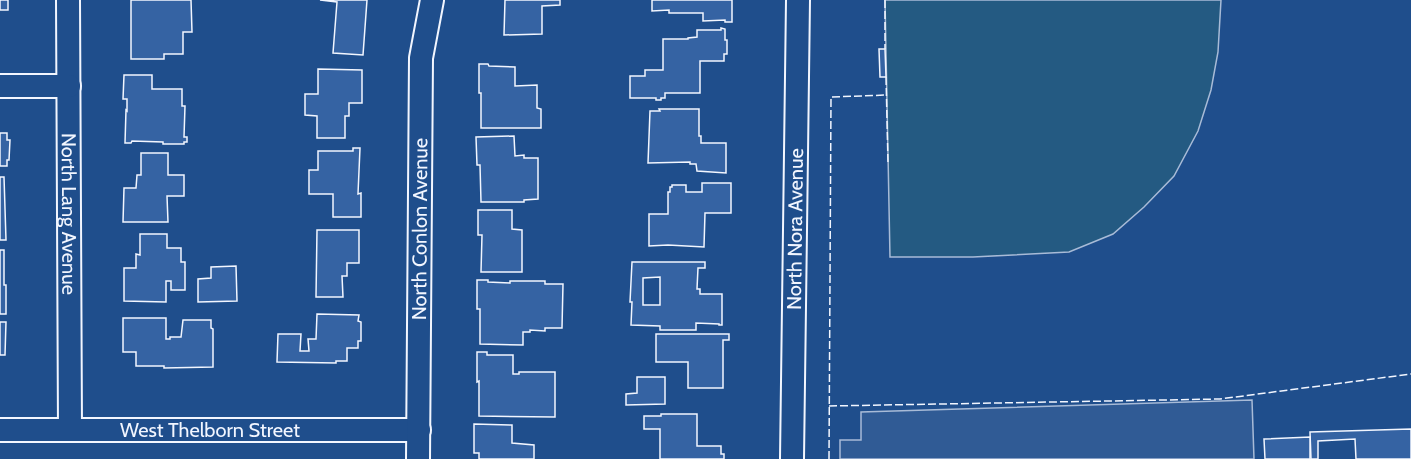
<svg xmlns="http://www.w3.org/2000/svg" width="1411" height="459" viewBox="0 0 1411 459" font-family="Cabin,sans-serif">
	<rect width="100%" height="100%" fill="#1f4e8c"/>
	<!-- green -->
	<polygon fill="#245a82" stroke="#a8bbd7" stroke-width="1.5" points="885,0 1221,0 1218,52 1211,90 1198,131 1174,176 1144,207 1113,234 1069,252 973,257 890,257"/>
	<!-- parking -->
	<polygon fill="#305b95" stroke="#a8bbd7" stroke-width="1.5" points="1252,400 1254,459 840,459 840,440 861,440 861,412"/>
	<!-- building -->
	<g fill="#3563a3" stroke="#f2f6ff" stroke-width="1.5" fill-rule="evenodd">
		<rect x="0" y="0" width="8" height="10"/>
		<polygon points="131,0 191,0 192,32 183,32 183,54 164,54 164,59 131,59"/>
		<polygon points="320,0 367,0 363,55 333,53 337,2"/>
		<polygon points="505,0 560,0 560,5 542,6 542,34 504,35"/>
		<polygon points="652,0 732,0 732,22 725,22 725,20 703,21 703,13 669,13 669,10 652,11"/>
		<polygon points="721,28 725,29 725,40 727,40 727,54 724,54 724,61 700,61 700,93 665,93 665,98 661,98 661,100 656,100 656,98 630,98 630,76 645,76 645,70 663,70 663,39 688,39 688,38 697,37 697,30 721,30"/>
		<polygon points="879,49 885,49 886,77 880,77"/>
		<polygon points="479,64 488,64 489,66 515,67 515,86 537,85 537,108 541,109 541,128 481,128 481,93 479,93"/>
		<polygon points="318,69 362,70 362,103 349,103 349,116 345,116 345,138 317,138 317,116 305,115 305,94 318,94"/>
		<polygon points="124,75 152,75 152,89 182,89 182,106 185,106 184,137 187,137 187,142 184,142 184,144 163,144 163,142 132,141 131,143 125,143 126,110 127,111 127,99 123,99"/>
		<polygon points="659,109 699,109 699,136 701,136 701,143 726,143 726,173 697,171 696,164 690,164 690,162 648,163 650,111 660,111"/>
		<polygon points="0,133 7,133 7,140 10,140 9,160 7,160 7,166 0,166"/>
		<polygon points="514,136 515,156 524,155 524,158 538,158 538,199 524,200 524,202 481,202 480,165 477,165 476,137"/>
		<polygon points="353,148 360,148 358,194 361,193 361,217 333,217 333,194 309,194 309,170 318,170 318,151 353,151"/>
		<polygon points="141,153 168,153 168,175 184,175 184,196 167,196 168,222 123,222 124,188 136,188 137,175 141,175"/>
		<polygon points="0,177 4,177 6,240 0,240"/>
		<polygon points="702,183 731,183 731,213 705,213 704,247 668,245 649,246 649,214 668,214 668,192 670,192 670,187 672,187 672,185 686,185 686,192 702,192"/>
		<polygon points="478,210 512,210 512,229 522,230 522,272 481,272 482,235 478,235"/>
		<polygon points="317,230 359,230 359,263 347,263 347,276 342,276 343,297 316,297"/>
		<polygon points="140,234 167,234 167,248 181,248 181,262 185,262 185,290 171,290 171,281 166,281 166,302 124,301 124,268 136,268 136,254 140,255"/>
		<polygon points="0,250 4,250 4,285 6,285 6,314 0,314"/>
		<path d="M632,262H705V268H698L697,289H700V294H722V325H719V324L696,323V330H660V326L631,325L632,302H630ZM660,277V305H643V278Z"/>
		<polygon points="236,266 237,301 198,302 198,279 211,278 211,267"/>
		<polygon points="477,280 488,280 488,282 510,283 510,281 545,281 545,284 563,284 562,328 545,328 545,331 530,330 530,332 523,332 523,345 480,344 480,309 477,309"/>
		<polygon points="317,314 359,315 358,321 361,322 361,341 358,341 358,348 347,348 347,361 336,361 336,363 277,362 278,334 301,334 300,351 309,351 308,339 316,339"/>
		<polygon points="123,318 166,318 166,339 170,339 170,337 181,337 183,320 211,320 211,328 213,329 213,367 164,368 164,366 136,366 136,352 123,352"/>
		<polygon points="0,322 6,322 5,355 0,355"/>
		<polygon points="656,334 729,334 729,340 723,340 723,388 688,388 688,362 656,362"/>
		<polygon points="477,352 487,352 487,355 513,355 513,374 519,374 519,372 555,372 555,417 479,416 479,381 477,382"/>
		<polygon points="637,377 665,377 665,404 626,405 626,394 637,393"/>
		<polygon points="661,414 697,414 697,446 721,446 721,454 724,454 724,459 660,459 660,429 644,429 644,416 661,416"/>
		<polygon points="474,424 512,425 512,443 534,445 534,459 479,459 479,453 474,453"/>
		<polygon points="1411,429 1411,459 1356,459 1355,439 1318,441 1318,459 1311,459 1310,432"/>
		<polygon points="1310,437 1310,459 1265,459 1264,439"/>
	</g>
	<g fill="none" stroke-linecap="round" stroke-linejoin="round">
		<defs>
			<g id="street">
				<path id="s1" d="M68,0L70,430"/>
				<polyline points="0,86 69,86"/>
				<path id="s2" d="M0,430H419"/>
				<path id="s3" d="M418,459L421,58L432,0"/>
				<path id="s4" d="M792,459L798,0"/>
			</g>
		</defs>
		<!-- street casing -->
		<use href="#street" stroke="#f2f6ff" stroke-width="26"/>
		<!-- street -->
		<use href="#street" stroke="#1f4e8c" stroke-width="22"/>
		<!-- fence -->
		<g stroke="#f2f6ff" stroke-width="1.5" stroke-dasharray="8 3" stroke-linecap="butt">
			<polyline points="885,0 885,49"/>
			<polyline points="886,77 888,163"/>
			<polyline points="829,406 1220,399 1411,374"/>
			<polyline points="829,459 831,97 887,95"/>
		</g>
	</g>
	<g text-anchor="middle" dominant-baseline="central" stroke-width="4.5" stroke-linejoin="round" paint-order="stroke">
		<!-- street labels -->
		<g font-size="20" fill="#f2f6ff" stroke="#1f4e8c">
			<text stroke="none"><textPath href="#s1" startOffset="214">North Lang Avenue</textPath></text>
			<text stroke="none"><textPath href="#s3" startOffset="230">North Conlon Avenue</textPath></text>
			<text stroke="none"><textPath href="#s4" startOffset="230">North Nora Avenue</textPath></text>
			<text stroke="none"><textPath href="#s2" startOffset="210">West Thelborn Street</textPath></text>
		</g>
	</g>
</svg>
